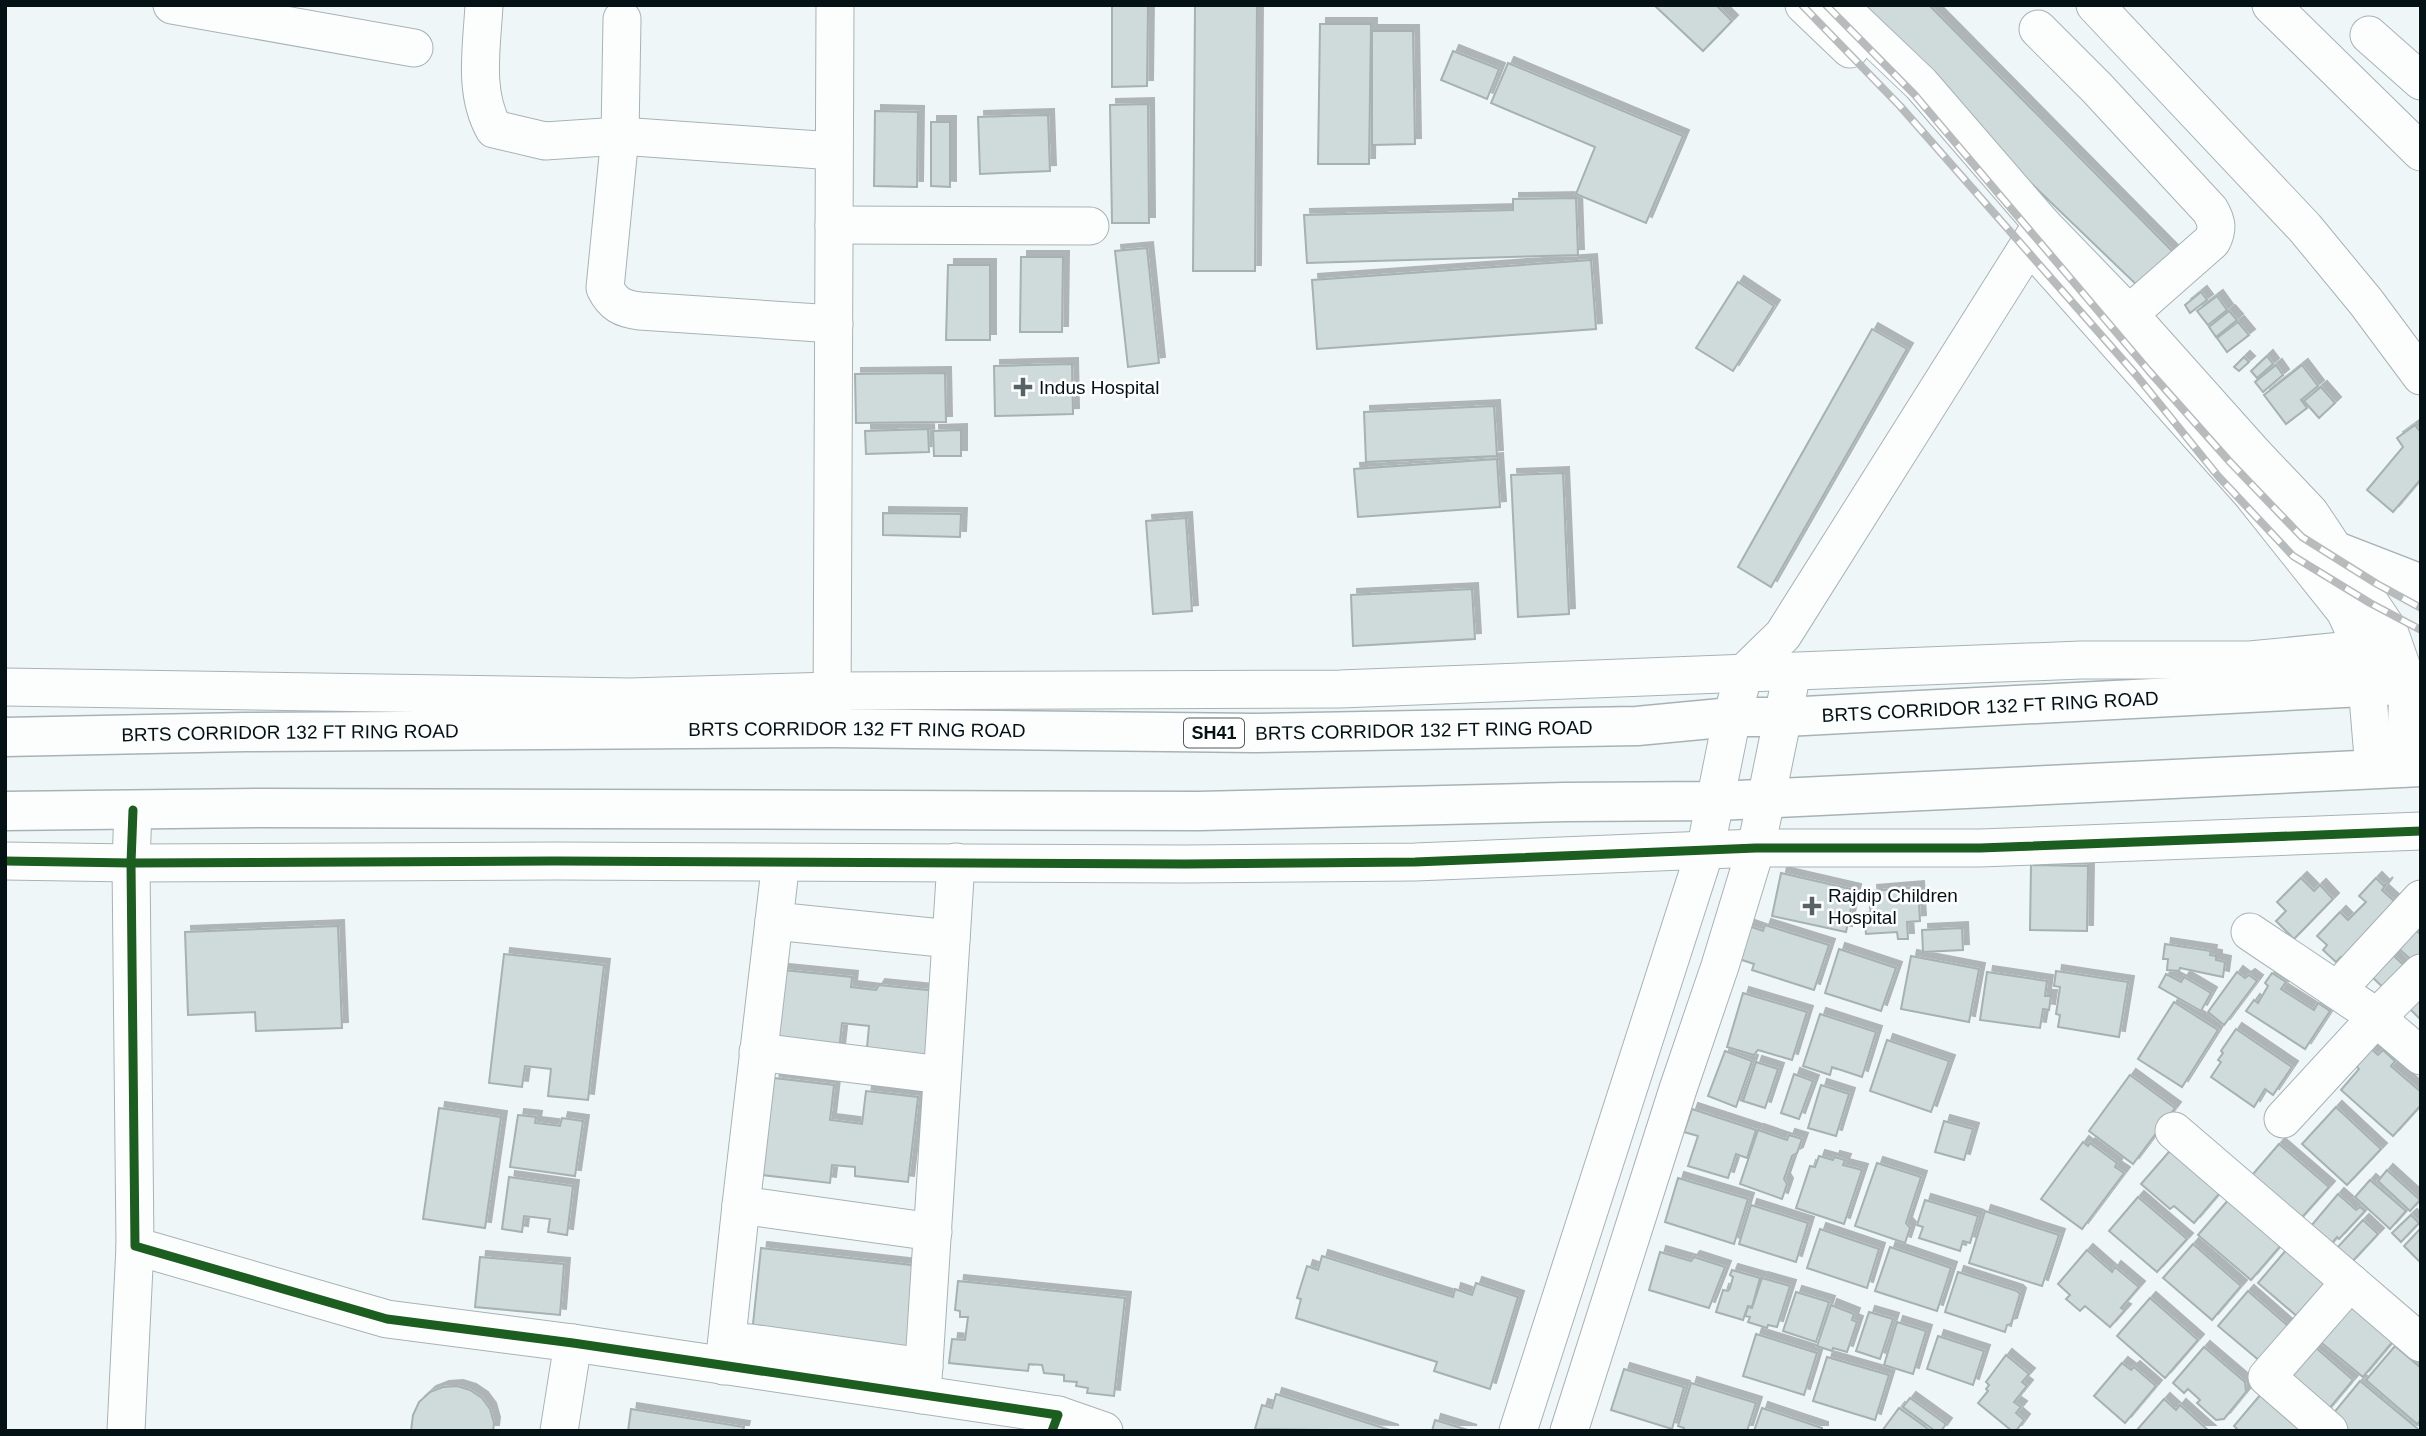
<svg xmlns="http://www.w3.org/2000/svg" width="2426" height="1436" viewBox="0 0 2426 1436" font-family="Helvetica,sans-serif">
	<defs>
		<filter id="shadow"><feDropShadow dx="6" dy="-6" stdDeviation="0" flood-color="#0004"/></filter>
	</defs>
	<rect width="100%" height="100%" fill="#eef6f8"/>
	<!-- building -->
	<g fill="#cfdada" stroke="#a6b1b2" stroke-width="2" filter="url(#shadow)">
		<polygon points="1112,5 1148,5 1147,86 1112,87"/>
		<polygon points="1195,5 1257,5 1255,271 1193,271"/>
		<polygon points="1654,5 1716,5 1732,21 1703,51"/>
		<polygon points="1846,5 1929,5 2180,259 2144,292"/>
		<polygon points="1320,24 1371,24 1369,164 1318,164"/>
		<polygon points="1372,31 1413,31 1415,144 1372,145"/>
		<polygon points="1453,51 1499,69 1487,99 1441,80"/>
		<polygon points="1508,63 1683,136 1646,223 1576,194 1595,147 1491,103"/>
		<polygon points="1148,104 1149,223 1112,223 1110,105"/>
		<polygon points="875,111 918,112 917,187 874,186"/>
		<polygon points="1048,115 1050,171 980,174 978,117"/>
		<polygon points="931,122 950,122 950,187 931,186"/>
		<polygon points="1576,198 1578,255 1307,263 1304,215 1513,210 1513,199"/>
		<polygon points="1147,248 1159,363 1128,367 1115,251"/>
		<polygon points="1021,257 1063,257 1062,332 1020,332"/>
		<polygon points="1591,260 1596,329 1317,349 1312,280"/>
		<polygon points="948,265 990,265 990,340 946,340"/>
		<polygon points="1738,282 1774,306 1733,371 1696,348"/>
		<polygon points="2201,292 2207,300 2190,313 2185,305"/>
		<polygon points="2217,296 2227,310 2208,325 2197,311"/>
		<polygon points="2229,311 2237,320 2216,337 2209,327"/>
		<polygon points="2238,322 2249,335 2227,352 2217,338"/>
		<polygon points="1872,329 1907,349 1771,587 1738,567"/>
		<polygon points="2267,356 2273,364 2257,378 2251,371"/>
		<polygon points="2244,357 2249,362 2239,371 2234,367"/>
		<polygon points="1072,364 1073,414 995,416 994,366"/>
		<polygon points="2276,365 2283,375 2263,392 2255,382"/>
		<polygon points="2302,365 2318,386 2301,400 2307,408 2286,424 2264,395"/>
		<polygon points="945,373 946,422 856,423 855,374"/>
		<polygon points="2321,387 2335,403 2319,418 2304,401"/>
		<polygon points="1494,406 1497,456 1366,462 1364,412"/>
		<polygon points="2415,425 2421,433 2421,479 2393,512 2367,490 2403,447 2397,438"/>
		<polygon points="928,429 929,452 866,454 865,431"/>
		<polygon points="961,430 961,456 934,456 933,431"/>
		<polygon points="1497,459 1500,507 1358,517 1354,469"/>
		<polygon points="1563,473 1569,614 1518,617 1511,475"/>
		<polygon points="883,513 961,514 960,537 883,535"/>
		<polygon points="1186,518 1192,611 1153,614 1146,521"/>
		<polygon points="1472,589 1475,639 1353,646 1351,595"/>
		<polygon points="2031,865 2088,866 2087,931 2030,930"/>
		<polygon points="1781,873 1855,890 1846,932 1772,916"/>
		<polygon points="2301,878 2314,891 2320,885 2333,899 2294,939 2276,921 2286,911 2277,902"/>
		<polygon points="2376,878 2384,886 2387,883 2382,890 2395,902 2350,967 2341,957 2336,962 2323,950 2327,945 2317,936 2340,912 2348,920 2366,902 2359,896"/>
		<polygon points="1918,887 1920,921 1907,922 1908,939 1898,939 1897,932 1866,934 1864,913 1873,912 1871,891"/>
		<polygon points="1765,925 1829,945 1814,990 1752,970 1754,964 1739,959 1749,926 1763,931"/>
		<polygon points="338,926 342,1028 256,1031 255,1012 188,1015 185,932"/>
		<polygon points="1962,928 1963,950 1923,952 1922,930"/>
		<polygon points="2414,929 2421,935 2421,963 2418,966 2397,947"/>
		<polygon points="2165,944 2211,951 2210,955 2216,956 2216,960 2225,962 2223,977 2180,968 2179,971 2167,970 2168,959 2163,959"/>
		<polygon points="1839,949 1896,968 1881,1011 1825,993"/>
		<polygon points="2391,953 2412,973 2391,995 2370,975"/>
		<polygon points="504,954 604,965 588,1100 548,1096 551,1069 525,1066 522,1087 489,1083"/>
		<polygon points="1911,956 1979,969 1969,1022 1901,1009"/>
		<polygon points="783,970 852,977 851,987 876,990 879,985 937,991 929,1065 866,1058 869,1026 842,1023 839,1051 776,1045"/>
		<polygon points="2056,971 2128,982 2119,1037 2058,1027 2060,1015 2056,1014 2060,987 2054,986"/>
		<polygon points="1987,972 2047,981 2045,996 2051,996 2049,1010 2043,1009 2040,1028 1980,1020"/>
		<polygon points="2237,972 2245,978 2249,975 2257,981 2224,1025 2208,1012"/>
		<polygon points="2272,973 2286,982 2281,989 2314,1010 2318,1003 2330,1011 2305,1049 2246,1011 2254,1000 2258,1003 2268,986 2265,983"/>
		<polygon points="2166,974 2181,982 2184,977 2211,993 2201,1011 2159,987"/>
		<polygon points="1743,993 1807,1012 1792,1060 1758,1050 1754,1055 1727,1047"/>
		<polygon points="2421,996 2421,1018 2420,1019 2409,1008"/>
		<polygon points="2174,1002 2218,1030 2182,1087 2138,1059"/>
		<polygon points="1820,1014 1876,1032 1862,1077 1832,1067 1830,1075 1803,1066"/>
		<polygon points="2236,1029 2292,1067 2273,1095 2265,1089 2254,1107 2211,1077 2221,1062 2218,1060 2223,1053 2221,1051"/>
		<polygon points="1887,1040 1949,1061 1931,1112 1870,1091"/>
		<polygon points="2369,1047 2378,1055 2383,1050 2395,1061 2391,1066 2421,1092 2421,1105 2393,1136 2341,1090 2359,1069 2354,1064"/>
		<polygon points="1725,1051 1752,1061 1736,1107 1708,1096"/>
		<polygon points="1756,1062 1778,1069 1765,1108 1743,1101"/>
		<polygon points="1794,1074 1813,1081 1799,1119 1781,1113"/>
		<polygon points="2130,1075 2175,1108 2133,1164 2089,1131"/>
		<polygon points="774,1078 834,1085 830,1120 862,1124 866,1091 918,1097 908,1182 855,1176 855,1167 832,1165 830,1183 762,1175"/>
		<polygon points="1821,1085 1849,1094 1836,1136 1808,1128"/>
		<polygon points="2336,1107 2381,1149 2347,1185 2302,1144"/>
		<polygon points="439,1108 501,1117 485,1228 423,1219"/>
		<polygon points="1692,1109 1756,1130 1747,1158 1736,1154 1728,1178 1688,1166 1698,1136 1684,1132"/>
		<polygon points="518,1115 536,1117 535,1123 560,1126 562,1118 583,1121 575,1176 510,1167"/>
		<polygon points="1944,1121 1973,1129 1964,1160 1935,1152"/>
		<polygon points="1758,1130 1787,1140 1789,1135 1802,1139 1797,1153 1792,1156 1784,1179 1787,1184 1782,1199 1740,1184"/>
		<polygon points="2083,1142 2088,1146 2090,1143 2117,1163 2115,1167 2124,1173 2082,1229 2041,1199"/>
		<polygon points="2279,1144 2329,1187 2296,1224 2247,1181"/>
		<polygon points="2175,1145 2224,1188 2194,1223 2174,1206 2170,1209 2141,1184"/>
		<polygon points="1819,1156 1833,1160 1834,1157 1845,1160 1843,1165 1862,1170 1844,1224 1796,1208 1810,1166 1815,1167"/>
		<polygon points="1877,1163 1921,1177 1906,1223 1910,1228 1905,1243 1855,1226"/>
		<polygon points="2387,1170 2420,1200 2410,1211 2378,1181"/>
		<polygon points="509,1177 573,1186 567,1235 548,1232 550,1219 524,1216 522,1232 502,1229"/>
		<polygon points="1678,1178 1748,1199 1734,1244 1665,1222"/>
		<polygon points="2370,1180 2406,1211 2390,1229 2355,1197"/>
		<polygon points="2338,1194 2356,1210 2360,1207 2365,1211 2339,1239 2337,1237 2327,1249 2305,1233"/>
		<polygon points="2138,1197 2187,1239 2157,1272 2109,1231"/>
		<polygon points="2229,1199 2282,1244 2251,1280 2198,1235"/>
		<polygon points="1925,1200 1978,1216 1970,1243 1963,1241 1960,1251 1919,1238 1923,1227 1917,1225"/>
		<polygon points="1751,1205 1808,1223 1796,1262 1739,1244"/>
		<polygon points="1985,1211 2059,1235 2042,1286 1969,1263"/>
		<polygon points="2411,1215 2419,1223 2401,1242 2392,1233"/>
		<polygon points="2363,1220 2378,1234 2351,1263 2336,1249"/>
		<polygon points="2421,1228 2421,1263 2404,1246"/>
		<polygon points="1820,1229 1879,1249 1867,1288 1807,1268"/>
		<polygon points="2193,1244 2241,1286 2212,1320 2163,1278"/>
		<polygon points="1890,1247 1951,1268 1937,1311 1875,1291"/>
		<polygon points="761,1248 920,1266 909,1360 751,1343"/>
		<polygon points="2287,1249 2336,1291 2306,1324 2258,1283"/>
		<polygon points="2087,1250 2112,1272 2115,1267 2139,1287 2121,1308 2125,1310 2110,1327 2085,1306 2080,1311 2066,1299 2070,1295 2058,1284"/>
		<polygon points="1660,1252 1691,1261 1694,1257 1725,1267 1709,1308 1649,1290"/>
		<polygon points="1322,1256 1453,1297 1455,1289 1472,1295 1476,1283 1518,1297 1490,1389 1434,1371 1437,1362 1296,1318 1301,1299 1297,1298 1307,1266 1318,1270"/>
		<polygon points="480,1257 564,1264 560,1315 475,1307"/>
		<polygon points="1732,1270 1760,1278 1752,1307 1748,1306 1743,1320 1716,1312 1723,1290 1728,1291 1730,1288 1733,1277 1730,1275"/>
		<polygon points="1958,1272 2017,1291 2020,1294 2011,1324 2007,1325 2005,1332 1945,1312"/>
		<polygon points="1762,1278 1790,1286 1777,1327 1768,1325 1767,1328 1748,1322 1750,1317 1745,1316 1748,1307 1752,1308"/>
		<polygon points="958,1281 1125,1298 1114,1396 1087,1393 1088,1388 1076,1386 1077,1382 1064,1381 1064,1375 1044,1373 1042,1365 1029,1364 1028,1371 949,1363 952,1339 965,1340 968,1317 960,1317 960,1311 955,1310"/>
		<polygon points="2248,1291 2296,1333 2267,1367 2218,1326"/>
		<polygon points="1796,1292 1829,1302 1816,1342 1783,1331"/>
		<polygon points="2344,1297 2394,1340 2363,1377 2312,1335"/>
		<polygon points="2150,1298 2198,1340 2165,1378 2117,1336"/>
		<polygon points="1831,1305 1854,1314 1852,1320 1857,1322 1847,1352 1833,1348 1832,1351 1817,1346"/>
		<polygon points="1869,1312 1893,1319 1880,1359 1856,1351"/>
		<polygon points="1897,1322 1926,1331 1913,1374 1884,1365"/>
		<polygon points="1756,1334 1817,1353 1804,1395 1743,1376"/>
		<polygon points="1938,1336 1984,1351 1973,1385 1927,1369"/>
		<polygon points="2307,1340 2353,1380 2323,1416 2276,1376"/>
		<polygon points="2395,1346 2421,1368 2421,1420 2417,1424 2366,1380"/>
		<polygon points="2204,1347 2245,1382 2246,1392 2224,1419 2216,1420 2197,1403 2200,1400 2188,1389 2184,1393 2173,1383"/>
		<polygon points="2006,1355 2029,1374 2022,1382 2027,1386 2014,1402 2021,1407 2016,1413 2024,1420 2016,1431 2012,1431 1978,1403 1988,1391 1986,1389 1989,1385 1986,1382"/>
		<polygon points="1827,1357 1889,1375 1875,1420 1813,1401"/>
		<polygon points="2122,1363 2131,1370 2134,1367 2156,1386 2125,1423 2094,1396"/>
		<polygon points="1624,1369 1684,1387 1672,1429 1611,1410"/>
		<polygon points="2360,1381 2418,1429 2416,1431 2339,1431 2327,1421"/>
		<polygon points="1691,1383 1756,1403 1747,1431 1684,1431 1684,1428 1678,1426"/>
		<polygon points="457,1386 470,1390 482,1398 490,1409 494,1423 493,1431 411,1431 413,1415 419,1402 430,1392 443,1387"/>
		<polygon points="1276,1394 1393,1431 1255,1429 1262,1405 1272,1408"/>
		<polygon points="2261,1394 2303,1431 2239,1431 2234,1426"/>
		<polygon points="1910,1398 1946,1424 1941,1431 1935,1431 1903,1407"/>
		<polygon points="2164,1399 2176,1410 2180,1405 2209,1431 2136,1431"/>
		<polygon points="1762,1408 1822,1428 1822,1431 1754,1431"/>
		<polygon points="1899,1408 1931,1431 1882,1431"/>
		<polygon points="631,1409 744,1427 743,1431 628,1431"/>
		<polygon points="1435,1420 1471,1431 1432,1431"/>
	</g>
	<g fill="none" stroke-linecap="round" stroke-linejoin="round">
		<defs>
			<g id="minor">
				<polyline points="172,5 414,48"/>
				<path d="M484,5C482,46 473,92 494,129L545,141L620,136L834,151"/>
				<polyline points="1804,5 1850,49"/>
				<polyline points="1838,5 1921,84 2042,224 2129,314 2255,455 2310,513 2389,631 2408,685 2405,768"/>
				<polyline points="2095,5 2305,228 2366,302 2421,376"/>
				<polyline points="2271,5 2421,152"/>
				<path d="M622,19L620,136L605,288C613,304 622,309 640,311L834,324"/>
				<path d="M2038,29L2097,88L2210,210C2217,222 2218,229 2212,241L2129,314"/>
				<polyline points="2369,35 2421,81"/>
				<polyline points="834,225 1090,226"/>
				<polyline points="2041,257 2251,493 2345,611 2357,637 2365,661 2374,769"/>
				<polyline points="5,687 630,697 832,691 1340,689 2081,660 2250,660 2362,649"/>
				<polyline points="832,717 835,5"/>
				<polyline points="133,810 131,863 135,1246 387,1319 573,1343 1058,1415 1052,1431"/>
				<polyline points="5,861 131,863 555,861 1185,864 1415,862 1756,848 1980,848 2421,831"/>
				<polyline points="774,921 951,939"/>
				<polyline points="2250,932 2368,1011 2421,1056"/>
				<polyline points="2337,990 2421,899"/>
				<polyline points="758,1052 942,1075"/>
				<polyline points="2283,1119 2376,1018 2421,973"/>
				<polyline points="2174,1131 2421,1343"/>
				<polyline points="741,1205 779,878"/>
				<polyline points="727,1342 751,1343 924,1367"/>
				<polyline points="724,1366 741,1205 933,1232"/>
				<polyline points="922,1395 956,862"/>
				<polyline points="1058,1415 1104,1431"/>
				<polyline points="126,1431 135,1246"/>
				<polyline points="559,1431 573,1343"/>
				<polyline points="1518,1431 1705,851 1732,717 1744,673 1783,635 2042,224"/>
				<polyline points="1569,1431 1678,1089 1720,966 1756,848 1789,687"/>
				<polyline points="2329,1431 2267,1377 2350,1282"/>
			</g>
			<g id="major">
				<polyline points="2336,551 2421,584"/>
				<path id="s1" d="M5,737L245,732L831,728L1255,733L1637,726L1732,717H1785L2421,684"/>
				<polyline points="5,811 261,808 1199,811 1564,802 1717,801 2421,767"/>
			</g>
		</defs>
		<!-- minor casing -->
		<use href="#minor" stroke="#a8b2b5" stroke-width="39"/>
		<!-- major casing -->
		<use href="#major" stroke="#a8b2b5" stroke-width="41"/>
		<!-- minor -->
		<use href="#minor" stroke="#fcfefe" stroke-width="37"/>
		<!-- major -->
		<use href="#major" stroke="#fcfefe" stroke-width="38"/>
		<defs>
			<g id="rail">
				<polyline points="1802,5 1900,106 2137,376 2218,476 2293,556 2370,603 2421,630"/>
				<polyline points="1826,5 1914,94 2149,371 2230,462 2302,537 2377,584 2421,608"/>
			</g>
		</defs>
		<!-- rail casing -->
		<use href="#rail" stroke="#b8bbbc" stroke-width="8"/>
		<!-- rail -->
		<use href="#rail" stroke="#fff" stroke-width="5" stroke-dasharray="16" stroke-linecap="butt"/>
		<defs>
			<g id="cycleway">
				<polyline points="133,810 131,863 135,1246 387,1319 573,1343 1058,1415 1052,1431"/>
				<polyline points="5,861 131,863 555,861 1185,864 1415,862 1756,848 1980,848 2421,831"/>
			</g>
		</defs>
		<!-- cycleway casing -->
		<use href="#cycleway" stroke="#fff" stroke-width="13"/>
		<!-- cycleway -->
		<use href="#cycleway" stroke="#1b5e20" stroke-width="9"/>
	</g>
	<!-- markers -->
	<g fill="#566265" stroke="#fff" stroke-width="2.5">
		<path d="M1019.5 376.5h7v7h7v7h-7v7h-7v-7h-7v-7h7z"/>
		<path d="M1808.5 895.5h7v7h7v7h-7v7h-7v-7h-7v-7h7z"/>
	</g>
	<g text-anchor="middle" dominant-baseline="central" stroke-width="5" stroke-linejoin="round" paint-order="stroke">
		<!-- shield labels -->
		<rect fill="#fff" stroke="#4f595c" stroke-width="2" x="1184" y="718.5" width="60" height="29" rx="5"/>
		<g font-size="18" font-weight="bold" fill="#041216">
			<text x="1214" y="733">SH41</text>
		</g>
		<!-- poi labels -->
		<g font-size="19" fill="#041216" stroke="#fff" text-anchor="start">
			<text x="1039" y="387">Indus Hospital</text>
			<text x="1828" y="895">Rajdip Children<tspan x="1828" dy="22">Hospital</tspan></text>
		</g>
		<!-- street labels -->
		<g font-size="19" fill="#041216" stroke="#fff">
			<text stroke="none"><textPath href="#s1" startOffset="1986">BRTS CORRIDOR 132 FT RING ROAD</textPath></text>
			<text stroke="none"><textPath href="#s1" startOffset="852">BRTS CORRIDOR 132 FT RING ROAD</textPath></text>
			<text stroke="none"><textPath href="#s1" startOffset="1419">BRTS CORRIDOR 132 FT RING ROAD</textPath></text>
			<text stroke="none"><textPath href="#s1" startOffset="285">BRTS CORRIDOR 132 FT RING ROAD</textPath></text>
		</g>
	</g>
	<!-- border -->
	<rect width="2426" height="1436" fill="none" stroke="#041216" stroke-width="14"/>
</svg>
